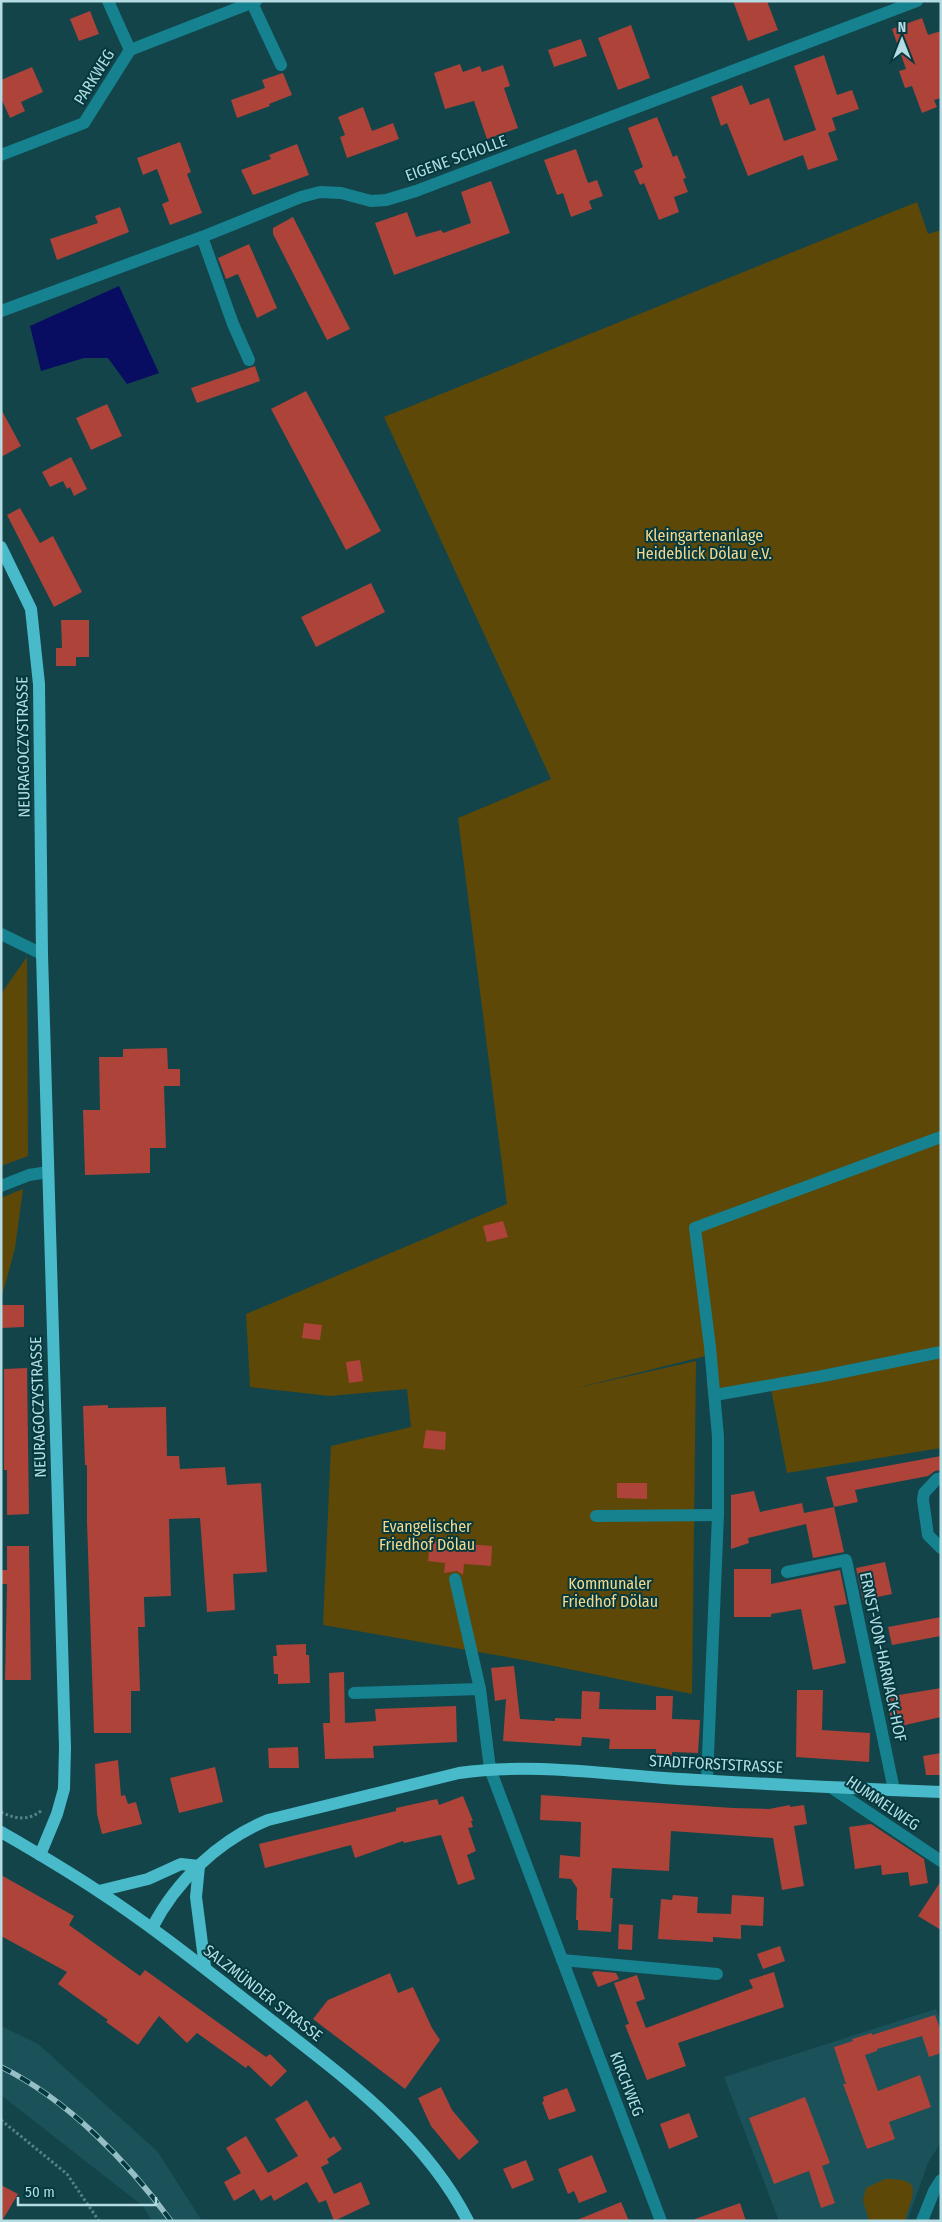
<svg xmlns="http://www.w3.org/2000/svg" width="942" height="2222" viewBox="0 0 942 2222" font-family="'Fira Sans Condensed',sans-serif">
	<rect width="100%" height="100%" fill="#13444a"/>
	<!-- built -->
	<g fill="#1b525a">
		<polygon points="936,2009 941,2021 941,2142 928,2163 907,2221 779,2221 724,2077"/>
		<polygon points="1,2026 38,2044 157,2151 202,2221 152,2221 143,2206 1,2095"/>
	</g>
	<!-- green -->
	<g fill="#5d4807">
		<polygon points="917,202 928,234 941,230 941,1448 787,1473 771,1389 708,1396 706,1356 572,1389 696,1361 692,1694 524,1660 323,1625 331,1446 411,1427 407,1389 330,1396 250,1387 246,1314 507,1204 458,818 551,779 384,417"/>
		<polygon points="27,957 28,1156 1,1166 1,994"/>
		<polygon points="23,1189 15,1248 1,1300 1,1198"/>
		<path d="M885,2179C926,2178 912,2194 905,2221H869L863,2200L866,2188Z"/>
	</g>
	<!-- water -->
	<polygon fill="#090d62" points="119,286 159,373 127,384 108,358 84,358 41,371 30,326"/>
	<!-- building -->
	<g fill="#ad4339">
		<polygon points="733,1 767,1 778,30 748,41"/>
		<polygon points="90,11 99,34 79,41 70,19"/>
		<polygon points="922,18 928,35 941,31 941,98 934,100 937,107 922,113 912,86 905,88 899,71 906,69 892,29"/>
		<polygon points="631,25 650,78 618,90 598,38"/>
		<polygon points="581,39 587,56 554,67 548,50"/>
		<polygon points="824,55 837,95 852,90 859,109 832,118 836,130 828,133 838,160 808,170 803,155 748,176 727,123 721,126 711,97 742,85 750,105 769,98 784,141 816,130 794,66"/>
		<polygon points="460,64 463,72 480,66 482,72 503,65 510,86 504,88 518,128 487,139 474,101 445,109 434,73"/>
		<polygon points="32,67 43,92 21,102 25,111 10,118 1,98 1,80"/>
		<polygon points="283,73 292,95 269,104 270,106 237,118 231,100 265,88 262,80"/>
		<polygon points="363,107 372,131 393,123 399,139 347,158 340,137 345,135 338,117"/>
		<polygon points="657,117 673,157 677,155 686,178 683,179 688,192 674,197 679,212 659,220 644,183 640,185 634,171 643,167 628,128"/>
		<polygon points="180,142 191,172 187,174 202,213 170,225 162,204 169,201 157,169 143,175 137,158"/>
		<polygon points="297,144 309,175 253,195 241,170 271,159 269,155"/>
		<polygon points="576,149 588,183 597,180 603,196 589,201 592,209 571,217 563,193 557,195 544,160"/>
		<polygon points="491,181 510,233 394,275 375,223 407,212 416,237 441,230 443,233 471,223 461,192"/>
		<polygon points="120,207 129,232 57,260 50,239 98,223 95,216"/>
		<polygon points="293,217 350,329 327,340 273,234 273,228"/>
		<polygon points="249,244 277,308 257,318 238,274 226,279 218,258"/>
		<polygon points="255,366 260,381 197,403 191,388"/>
		<polygon points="306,391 381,531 346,550 271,409"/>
		<polygon points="107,404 122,436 91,450 76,418"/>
		<polygon points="1,409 21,446 1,457"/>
		<polygon points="71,457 87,489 74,496 70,487 67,489 63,481 50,487 42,472"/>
		<polygon points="20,508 40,543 53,536 82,592 54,607 7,515"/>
		<polygon points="371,583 385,612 316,647 301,617"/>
		<polygon points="61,620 89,620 89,657 76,657 76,666 56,666 56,648 62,648"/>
		<polygon points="167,1048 168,1069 180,1069 180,1086 164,1086 166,1148 150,1148 150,1173 85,1175 83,1110 100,1110 99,1057 123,1057 123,1049"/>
		<polygon points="503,1221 508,1237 487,1242 483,1226"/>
		<polygon points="1,1305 24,1305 24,1327 1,1328"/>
		<polygon points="304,1323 322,1325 320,1340 302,1338"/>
		<polygon points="360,1360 363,1381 349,1383 346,1362"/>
		<polygon points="27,1368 29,1514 7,1515 7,1470 4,1470 4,1369"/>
		<polygon points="108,1405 108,1408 166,1407 167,1456 179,1456 180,1469 225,1467 227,1485 261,1483 267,1572 233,1574 235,1610 207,1612 200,1518 169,1519 171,1596 144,1597 145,1627 138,1627 140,1691 131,1691 131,1733 94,1733 87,1522 87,1465 85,1465 83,1406"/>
		<polygon points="426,1430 446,1432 445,1450 423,1448"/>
		<polygon points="941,1456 941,1470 935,1471 928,1476 855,1490 858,1502 834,1507 826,1477"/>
		<polygon points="617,1483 647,1483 647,1499 617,1498"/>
		<polygon points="754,1491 760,1512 802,1503 804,1513 834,1507 844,1552 813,1558 806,1524 748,1538 749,1543 731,1549 731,1495"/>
		<polygon points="430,1541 492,1546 491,1566 464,1564 463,1575 457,1571 444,1573 445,1563 428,1561"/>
		<polygon points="7,1546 29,1546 31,1680 5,1680 7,1584 1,1584 1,1570 7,1570"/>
		<polygon points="885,1562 892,1594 863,1600 856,1568"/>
		<polygon points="734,1569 771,1569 771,1584 840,1570 847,1604 834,1606 846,1663 813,1670 801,1609 771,1614 771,1617 734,1617"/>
		<polygon points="941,1617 941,1636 892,1645 888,1627"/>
		<polygon points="306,1644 306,1655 309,1655 310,1683 278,1684 278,1674 274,1674 273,1656 277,1656 276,1645"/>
		<polygon points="514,1666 520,1719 555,1721 555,1718 581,1719 582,1691 600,1692 599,1709 656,1710 656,1696 673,1696 672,1719 700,1720 698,1753 672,1752 672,1756 656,1756 656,1749 609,1749 610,1739 582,1737 581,1746 503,1741 506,1699 495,1701 491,1668"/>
		<polygon points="344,1672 345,1723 376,1721 375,1709 456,1706 457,1742 373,1746 374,1758 325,1759 323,1723 330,1723 329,1673"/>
		<polygon points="941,1688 941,1717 892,1728 887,1697"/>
		<polygon points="797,1690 823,1690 822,1730 870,1733 869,1762 796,1757"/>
		<polygon points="298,1747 299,1768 269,1768 268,1748"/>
		<polygon points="941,1753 941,1775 926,1775 923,1756"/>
		<polygon points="118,1760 121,1796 125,1795 128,1804 136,1802 142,1824 102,1834 97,1814 95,1764"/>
		<polygon points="215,1767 223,1802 179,1813 170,1778"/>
		<polygon points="541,1795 733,1808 769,1809 790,1805 790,1807 804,1805 807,1824 794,1826 804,1886 782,1890 773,1838 671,1831 669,1871 612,1868 610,1898 613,1898 611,1932 578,1930 578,1920 576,1920 577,1888 571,1879 559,1878 560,1855 580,1857 581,1822 540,1820"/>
		<polygon points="463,1796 473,1821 471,1821 473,1827 468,1828 476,1851 467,1855 475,1879 458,1885 441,1835 404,1843 403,1841 355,1858 351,1845 265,1868 259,1844 396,1811 396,1808 437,1799 439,1805"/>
		<polygon points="871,1824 924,1859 928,1883 910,1886 908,1872 882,1875 881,1865 855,1869 849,1827"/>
		<polygon points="1,1875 74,1916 69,1925 140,1976 145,1970 266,2057 270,2054 287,2071 271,2087 248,2065 246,2068 197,2033 187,2043 159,2016 138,2045 106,2022 108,2020 58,1984 67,1972 1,1936"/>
		<polygon points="941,1881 941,1930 918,1916"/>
		<polygon points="673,1895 698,1897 697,1913 731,1914 732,1895 764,1897 763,1926 741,1925 741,1939 713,1937 713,1942 658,1939 661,1899 672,1900"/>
		<polygon points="619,1924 633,1925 632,1950 618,1949"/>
		<polygon points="780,1946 785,1961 763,1969 757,1954"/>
		<polygon points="595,1971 616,1973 619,1979 598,1987 592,1973"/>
		<polygon points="774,1972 784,2007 678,2043 686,2066 647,2080 625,2025 629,2024 614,1983 637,1975 645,1999 636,2002 646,2028 753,1988 749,1980"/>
		<polygon points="390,1973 398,1993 413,1987 432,2028 440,2040 405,2089 313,2019 328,2000"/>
		<polygon points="935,2015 941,2031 941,2053 929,2057 922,2036 877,2049 877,2051 865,2055 878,2091 920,2075 931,2107 889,2122 895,2139 867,2149 843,2084 846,2084 834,2047 853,2041 852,2039 872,2033 872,2035"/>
		<polygon points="441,2087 452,2110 479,2142 459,2160 431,2126 418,2098"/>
		<polygon points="567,2088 576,2111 549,2120 542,2102 544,2101 543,2097"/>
		<polygon points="805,2097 830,2163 822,2166 835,2203 821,2208 809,2171 774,2184 749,2118"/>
		<polygon points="307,2100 330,2139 334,2136 342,2149 327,2159 329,2163 321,2167 334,2194 361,2182 370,2204 334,2221 326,2200 319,2203 307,2182 274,2201 271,2195 261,2201 254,2189 234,2201 224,2182 241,2173 226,2148 246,2136 268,2173 298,2156 275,2119"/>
		<polygon points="689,2113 698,2137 669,2149 660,2124"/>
		<polygon points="592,2155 607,2192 579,2203 574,2191 568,2194 558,2169"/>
		<polygon points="526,2160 534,2180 512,2189 503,2169"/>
		<polygon points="1,2185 18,2194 2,2221 1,2221"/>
		<polygon points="621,2202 629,2221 578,2221 577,2220"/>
		<polygon points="740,2203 746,2221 695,2221 695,2219"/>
	</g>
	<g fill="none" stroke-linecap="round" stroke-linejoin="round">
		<!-- path -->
		<g stroke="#558288" stroke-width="3" stroke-dasharray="2.5 2.5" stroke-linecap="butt">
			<path d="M1,1812C15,1819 28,1821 41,1811"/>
			<polyline points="1,2120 67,2174 99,2221"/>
		</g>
		<!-- minor -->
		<g stroke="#16818f" stroke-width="12">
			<polyline points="108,1 130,50"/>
			<polyline points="252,3 281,65"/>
			<polyline points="1,155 84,123 130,50 256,1"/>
			<polyline points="202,237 233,324 249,360"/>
			<polyline points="1,311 202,237 301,197 320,192 341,193 371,201 386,200 416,191 917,1"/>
			<polyline points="1,934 42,954"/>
			<polyline points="1,1186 29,1175 48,1172"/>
			<polyline points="715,1395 823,1376 941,1352"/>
			<polyline points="941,1478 937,1479 924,1493 923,1500 928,1535 941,1548"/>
			<polyline points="596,1516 718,1515"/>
			<polyline points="787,1572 846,1560 894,1790"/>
			<polyline points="455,1579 480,1689"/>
			<polyline points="354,1693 480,1689 490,1769 661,2221"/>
			<polyline points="707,1780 718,1515 718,1437 710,1347 695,1228 941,1137"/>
			<polyline points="832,1788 941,1861"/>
			<polyline points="562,1960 717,1974"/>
			<polyline points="922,2221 934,2191 941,2180"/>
		</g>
		<!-- major -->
		<g stroke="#49baca" stroke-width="12">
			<polyline points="1,547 31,609 39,684 42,954 65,1747 64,1789 57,1814 40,1855"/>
			<path d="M1,1832C34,1851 66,1870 98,1891C155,1928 208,1971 262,2013C338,2073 423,2132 468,2221"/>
			<polyline points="199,1866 196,1897 205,1967"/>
			<polyline points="99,1891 148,1879 181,1864 199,1866"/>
			<path d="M152,1928C176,1881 219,1840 268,1820L459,1773C527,1763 596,1773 664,1778C756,1784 848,1788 941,1792"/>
		</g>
		<defs>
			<path id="rail" d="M1,2067C67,2099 128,2162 171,2221"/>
		</defs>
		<!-- rail casing -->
		<use href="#rail" stroke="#95bfc5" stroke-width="5.5"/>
		<!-- rail -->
		<use href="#rail" stroke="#053940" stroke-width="4" stroke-dasharray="11" stroke-linecap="butt"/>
	</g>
	<g text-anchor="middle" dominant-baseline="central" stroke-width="4" stroke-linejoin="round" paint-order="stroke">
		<!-- street labels -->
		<g font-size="16" fill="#b4dce2" stroke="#053940">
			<text transform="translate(94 77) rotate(-58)">PARKWEG</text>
			<text transform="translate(456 158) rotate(-20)">EIGENE SCHOLLE</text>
			<text transform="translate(23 747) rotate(-91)">NEURAGOCZYSTRASSE</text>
			<text transform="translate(38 1407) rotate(-92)">NEURAGOCZYSTRASSE</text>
			<text transform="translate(883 1657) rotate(78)">ERNST-VON-HARNACK-HOF</text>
			<text transform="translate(716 1764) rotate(3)">STADTFORSTSTRASSE</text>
			<text transform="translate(883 1803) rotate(34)">HUMMELWEG</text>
			<text transform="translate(263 1993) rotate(38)">SALZMÜNDER STRASSE</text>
			<text transform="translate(627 2084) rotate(69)">KIRCHWEG</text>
		</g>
		<!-- park labels -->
		<g font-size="16" fill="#f7d88a" stroke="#053940">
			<text x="704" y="535">Kleingartenanlage<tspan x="704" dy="18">Heideblick Dölau e.V.</tspan></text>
			<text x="427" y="1526">Evangelischer<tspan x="427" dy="18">Friedhof Dölau</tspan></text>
			<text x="610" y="1583">Kommunaler<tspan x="610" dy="18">Friedhof Dölau</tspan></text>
		</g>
	</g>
	<!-- border -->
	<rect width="942" height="2222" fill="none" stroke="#b4dce2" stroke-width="5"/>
	<!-- north arrow -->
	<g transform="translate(902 40)" stroke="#053940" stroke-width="4" paint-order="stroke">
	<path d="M0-4L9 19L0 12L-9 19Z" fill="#b4dce2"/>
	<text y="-8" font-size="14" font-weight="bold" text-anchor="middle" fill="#b4dce2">N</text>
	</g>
	<!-- scale -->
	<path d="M18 2197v8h138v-8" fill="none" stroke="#b4dce2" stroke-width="2.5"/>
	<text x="25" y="2197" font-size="15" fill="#b4dce2" stroke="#053940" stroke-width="4" paint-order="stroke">50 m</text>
</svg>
